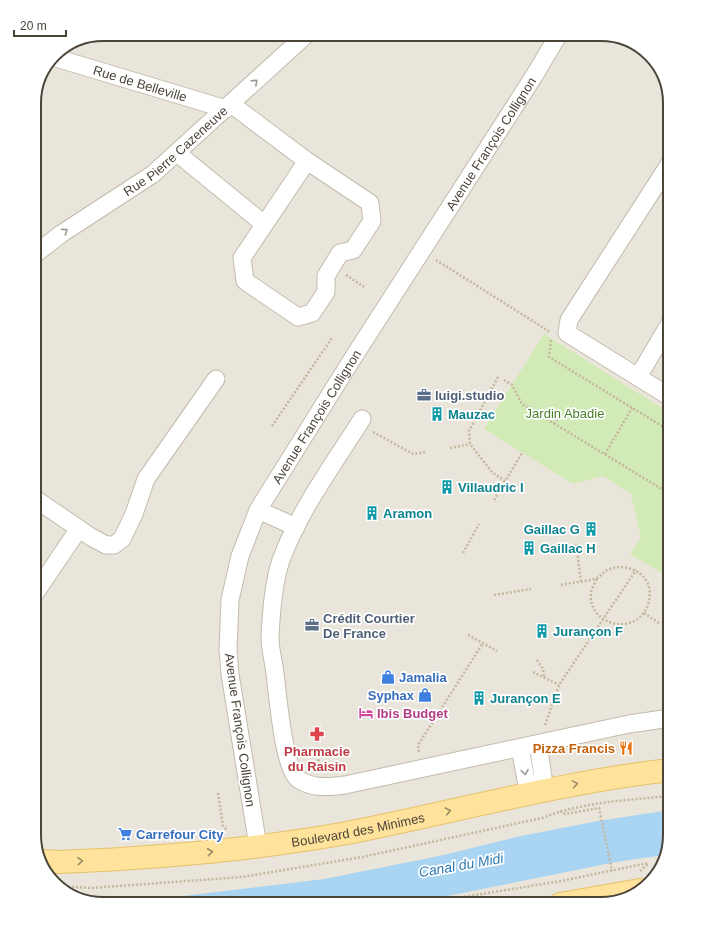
<svg xmlns="http://www.w3.org/2000/svg" width="704" height="938" viewBox="0 0 704 938" font-family="Arial,sans-serif">
	<rect width="100%" height="100%" fill="#f6f3ec"/>
	<!-- residential -->
	<polygon fill="#eae5da" points="103,34 605,34 636,43 661,68 670,103 670,835 661,869 636,895 601,904 99,904 68,895 43,870 34,835 34,98 41,73 57,51"/>
	<!-- green -->
	<polygon fill="#d2eab5" points="544,334 670,413 670,561 662,573 630,554 641,538 631,494 603,476 573,484 484,429"/>
	<!-- water -->
	<polygon fill="#a9d4f2" points="670,810 670,835 665,855 616,862 408,904 99,904 93,902 141,901 324,879 439,856 521,836 598,821"/>
	<g fill="none" stroke-linecap="round" stroke-linejoin="round">
		<defs>
			<g id="minor">
				<path id="s1" d="M53,57L226,109"/>
				<polyline points="231,104 307,161"/>
				<polyline points="177,153 264,224"/>
				<polygon points="307,161 370,203 372,221 353,250 340,253 326,276 326,292 312,313 298,317 245,281 242,258"/>
				<path id="s2" d="M34,255L61,234L153,174L307,34"/>
				<polyline points="638,377 670,323"/>
				<polyline points="670,397 567,333 569,320 670,163"/>
				<path d="M362,419C333,465 300,509 281,560C273,584 271,613 270,638C270,650 274,662 275,674C278,695 283,767 298,779C312,789 329,787 345,785L629,724L670,718"/>
				<polyline points="34,498 91,537 106,545 114,545 122,539 134,514 146,479 216,379"/>
				<polyline points="258,510 296,527"/>
				<polyline points="34,595 78,530"/>
				<polyline points="520,748 526,780 538,791 543,777 538,744"/>
				<path id="s3" d="M258,846L230,674L228,650L230,600L240,556L258,510L351,361L534,76L559,34"/>
			</g>
			<g id="major">
				<path id="s4" d="M41,861L60,862C156,858 252,850 347,833C455,812 561,782 670,770"/>
				<polyline points="560,904 640,890"/>
			</g>
		</defs>
		<!-- minor casing -->
		<use href="#minor" stroke="#c2bbae" stroke-width="19"/>
		<!-- major casing -->
		<use href="#major" stroke="#e6c16a" stroke-width="24"/>
		<!-- path -->
		<g stroke="#c4b79f" stroke-width="2.5" stroke-dasharray="2 2" stroke-linecap="butt">
			<polyline points="436,260 550,332"/>
			<polyline points="346,275 364,287"/>
			<polyline points="551,340 549,357 670,431"/>
			<polyline points="498,377 469,431 470,444 492,472 505,481"/>
			<polyline points="504,380 512,385 522,404 670,494"/>
			<polyline points="554,424 560,414"/>
			<polyline points="272,426 332,338"/>
			<polyline points="373,432 413,454 427,452"/>
			<polyline points="450,448 470,444"/>
			<polyline points="605,454 632,408"/>
			<polyline points="494,500 522,453"/>
			<polyline points="576,544 581,581"/>
			<polyline points="463,553 479,524"/>
			<path d="M561,585C572,582 587,582 597,578C602,575 605,570 610,569C623,564 640,569 647,582C651,589 650,598 648,605C635,638 587,625 591,592C592,587 596,582 597,578"/>
			<polyline points="494,595 531,589"/>
			<polyline points="644,613 659,623"/>
			<polyline points="408,623 411,618"/>
			<polyline points="468,635 497,651"/>
			<polyline points="537,660 543,669 544,678"/>
			<polyline points="533,672 559,685"/>
			<polyline points="545,725 559,685 636,570"/>
			<polyline points="419,752 418,745 483,643"/>
			<polyline points="314,768 324,751"/>
			<polyline points="218,793 223,826 227,830"/>
			<polyline points="560,811 565,814 599,808 612,871"/>
			<polyline points="640,871 648,864"/>
			<path d="M60,886L91,888L242,877L362,857L542,818C583,802 626,800 670,796"/>
			<polyline points="421,904 561,881 648,863"/>
		</g>
		<!-- minor -->
		<use href="#minor" stroke="#fff" stroke-width="17"/>
		<!-- major -->
		<use href="#major" stroke="#ffe39c" stroke-width="22"/>
	</g>
	<!-- one-way arrows -->
	<defs><path id="oneway-chevron" d="M-2-3.5L2.5 0L-2 3.5" fill="none" stroke-width="1.6" stroke-linecap="round" stroke-linejoin="round"/></defs>
	<g stroke="#9c9892">
		<use href="#oneway-chevron" transform="translate(255 82) rotate(-43)"/>
		<use href="#oneway-chevron" transform="translate(65 231) rotate(-34)"/>
		<use href="#oneway-chevron" transform="translate(525 772) rotate(81)"/>
	</g>
	<g stroke="#9c8c66">
		<use href="#oneway-chevron" transform="translate(575 784) rotate(-10)"/>
		<use href="#oneway-chevron" transform="translate(448 811) rotate(-12)"/>
		<use href="#oneway-chevron" transform="translate(210 852) rotate(-6)"/>
		<use href="#oneway-chevron" transform="translate(80 861) rotate(-3)"/>
	</g>
	<!-- icons -->
	<defs>
		<symbol id="office-bare" viewBox="-9 -9 18 18"><path d="M-6-3h4V-5.5h4V-3h4V5H-6ZM-1-4.5V-3h2v-1.5ZM-6 0V1H6V0Z" fill="#5c6f8a" stroke="#fff" stroke-width="2.5" paint-order="stroke"/></symbol>
		<symbol id="building-bare" viewBox="-9 -9 18 18"><path d="M-4-6H4V6H1V3H-1V6H-4ZM-2.5-4.3h1.7v1.8h-1.7ZM.8-4.3h1.7v1.8H.8ZM-2.5-1h1.7V.8h-1.7ZM.8-1h1.7V.8H.8Z" fill="#0f9aa8" stroke="#fff" stroke-width="2.5" paint-order="stroke"/></symbol>
		<symbol id="shop-bare" viewBox="-9 -9 18 18"><path d="M-5-2.5h2.3a2.7 3.5 0 0 1 5.4 0H5L5.5 6h-11ZM-1.5-2.5h3a1.5 2.3 0 0 0-3 0Z" fill="#3f7fe0" stroke="#fff" stroke-width="2.5" paint-order="stroke"/></symbol>
		<symbol id="hotel-bare" viewBox="-9 -9 18 18"><path d="M-6-4.5h1.5V1H6V5H4.5V3h-9V5H-6ZM-4 0a1.8 1.8 0 1 1 3.6 0ZM.5 0V-2.5h3Q6-2.5 6 0Z" fill="#d1479c" stroke="#fff" stroke-width="2.5" paint-order="stroke"/></symbol>
		<symbol id="pharmacy-bare" viewBox="-9 -9 18 18"><path d="M-2-6h4v4h4v4h-4v4h-4v-4h-4v-4h4Z" fill="#e0444e" stroke="#fff" stroke-width="2.5" paint-order="stroke"/></symbol>
		<symbol id="restaurant-bare" viewBox="-9 -9 18 18"><path d="M-5-6h1v4h1v-4h1v4h1v-4h1v5L-1.5 .5V6h-2V.5L-5-1ZM5-6V6H3V1.5H1.5Q1.5-4 5-6Z" fill="#e8710a" stroke="#fff" stroke-width="2.5" paint-order="stroke"/></symbol>
		<symbol id="supermarket-bare" viewBox="-9 -9 18 18"><path d="M-6-5.5h2.5l.6 2H6L4.5 2H-2.5L-4.4-4H-6ZM-1.5 3.2a1.3 1.3 0 1 0 .1 0ZM3 3.2a1.3 1.3 0 1 0 .1 0Z" fill="#3f7fe0" stroke="#fff" stroke-width="2.5" paint-order="stroke"/></symbol>
	</defs>
	<g fill-rule="evenodd">
		<use href="#office-bare" x="414" y="385" width="20" height="20"/>
		<use href="#building-bare" x="427" y="404" width="20" height="20"/>
		<use href="#building-bare" x="437" y="477" width="20" height="20"/>
		<use href="#building-bare" x="362" y="503" width="20" height="20"/>
		<use href="#building-bare" x="581" y="519" width="20" height="20"/>
		<use href="#building-bare" x="519" y="538" width="20" height="20"/>
		<use href="#office-bare" x="302" y="615" width="20" height="20"/>
		<use href="#building-bare" x="532" y="621" width="20" height="20"/>
		<use href="#shop-bare" x="378" y="667" width="20" height="20"/>
		<use href="#shop-bare" x="415" y="685" width="20" height="20"/>
		<use href="#building-bare" x="469" y="688" width="20" height="20"/>
		<use href="#hotel-bare" x="356" y="703" width="20" height="20"/>
		<use href="#pharmacy-bare" x="307" y="724" width="20" height="20"/>
		<use href="#restaurant-bare" x="616" y="738" width="20" height="20"/>
		<use href="#supermarket-bare" x="115" y="824" width="20" height="20"/>
	</g>
	<g text-anchor="middle" dominant-baseline="central" stroke-width="3.5" stroke-linejoin="round" paint-order="stroke">
		<!-- street labels -->
		<g font-size="13" fill="#4b4439" stroke="#fff">
			<text stroke="none"><textPath href="#s1" startOffset="91">Rue de Belleville</textPath></text>
			<text stroke="none"><textPath href="#s3" startOffset="777">Avenue François Collignon</textPath></text>
			<text stroke="none"><textPath href="#s2" startOffset="176">Rue Pierre Cazeneuve</textPath></text>
			<text stroke="none"><textPath href="#s3" startOffset="453">Avenue François Collignon</textPath></text>
			<text transform="translate(240 730) rotate(82)">Avenue François Collignon</text>
			<text stroke="none"><textPath href="#s4" startOffset="319">Boulevard des Minimes</textPath></text>
		</g>
		<!-- service labels -->
		<g font-size="13" font-weight="bold" fill="#4e5e75" stroke="#fff" text-anchor="start">
			<text x="435" y="395">luigi.studio</text>
			<text x="323" y="618">Crédit Courtier<tspan x="323" dy="15">De France</tspan></text>
		</g>
		<!-- park labels -->
		<g font-size="13" fill="#4a7f2a" stroke="#fff">
			<text x="565" y="413">Jardin Abadie</text>
		</g>
		<!-- culture labels -->
		<g font-size="13" font-weight="bold" fill="#0d838f" stroke="#fff" text-anchor="start">
			<text x="448" y="414">Mauzac</text>
			<text x="458" y="487">Villaudric I</text>
			<text x="383" y="513">Aramon</text>
			<text x="580" y="529" text-anchor="end">Gaillac G</text>
			<text x="540" y="548">Gaillac H</text>
			<text x="553" y="631">Jurançon F</text>
			<text x="490" y="698">Jurançon E</text>
		</g>
		<!-- shop labels -->
		<g font-size="13" font-weight="bold" fill="#366cbe" stroke="#fff" text-anchor="start">
			<text x="399" y="677">Jamalia</text>
			<text x="414" y="695" text-anchor="end">Syphax</text>
			<text x="136" y="834">Carrefour City</text>
		</g>
		<!-- hotel labels -->
		<g font-size="13" font-weight="bold" fill="#b23c85" stroke="#fff" text-anchor="start">
			<text x="377" y="713">Ibis Budget</text>
		</g>
		<!-- food labels -->
		<g font-size="13" font-weight="bold" fill="#c56008" stroke="#fff" text-anchor="end">
			<text x="615" y="748">Pizza Francis</text>
		</g>
		<!-- health labels -->
		<g font-size="13" font-weight="bold" fill="#be3a42" stroke="#fff">
			<text x="317" y="751">Pharmacie<tspan x="317" dy="15">du Raisin</tspan></text>
		</g>
		<!-- water labels -->
		<g font-size="14" font-style="italic" fill="#2e7ab2" stroke="#fff">
			<text transform="translate(461 865) rotate(-10)">Canal du Midi</text>
		</g>
	</g>
	<!-- crop -->
	<path d="M0 0H704V938H0ZM103 41H601A62 62 0 0 1 663 103V835A62 62 0 0 1 601 897H103A62 62 0 0 1 41 835V103A62 62 0 0 1 103 41Z" fill="#fff" fill-rule="evenodd"/>
	<path fill="none" stroke="#4b4439" stroke-width="2" d="M103 41H601A62 62 0 0 1 663 103V835A62 62 0 0 1 601 897H103A62 62 0 0 1 41 835V103A62 62 0 0 1 103 41Z"/>
	<!-- scale -->
	<path d="M14 30v6h52v-6" fill="none" stroke="#4b4439" stroke-width="2"/>
	<text x="20" y="30" font-size="12" fill="#4b4439" stroke="#ffffff" stroke-width="3" paint-order="stroke">20 m</text>
</svg>
